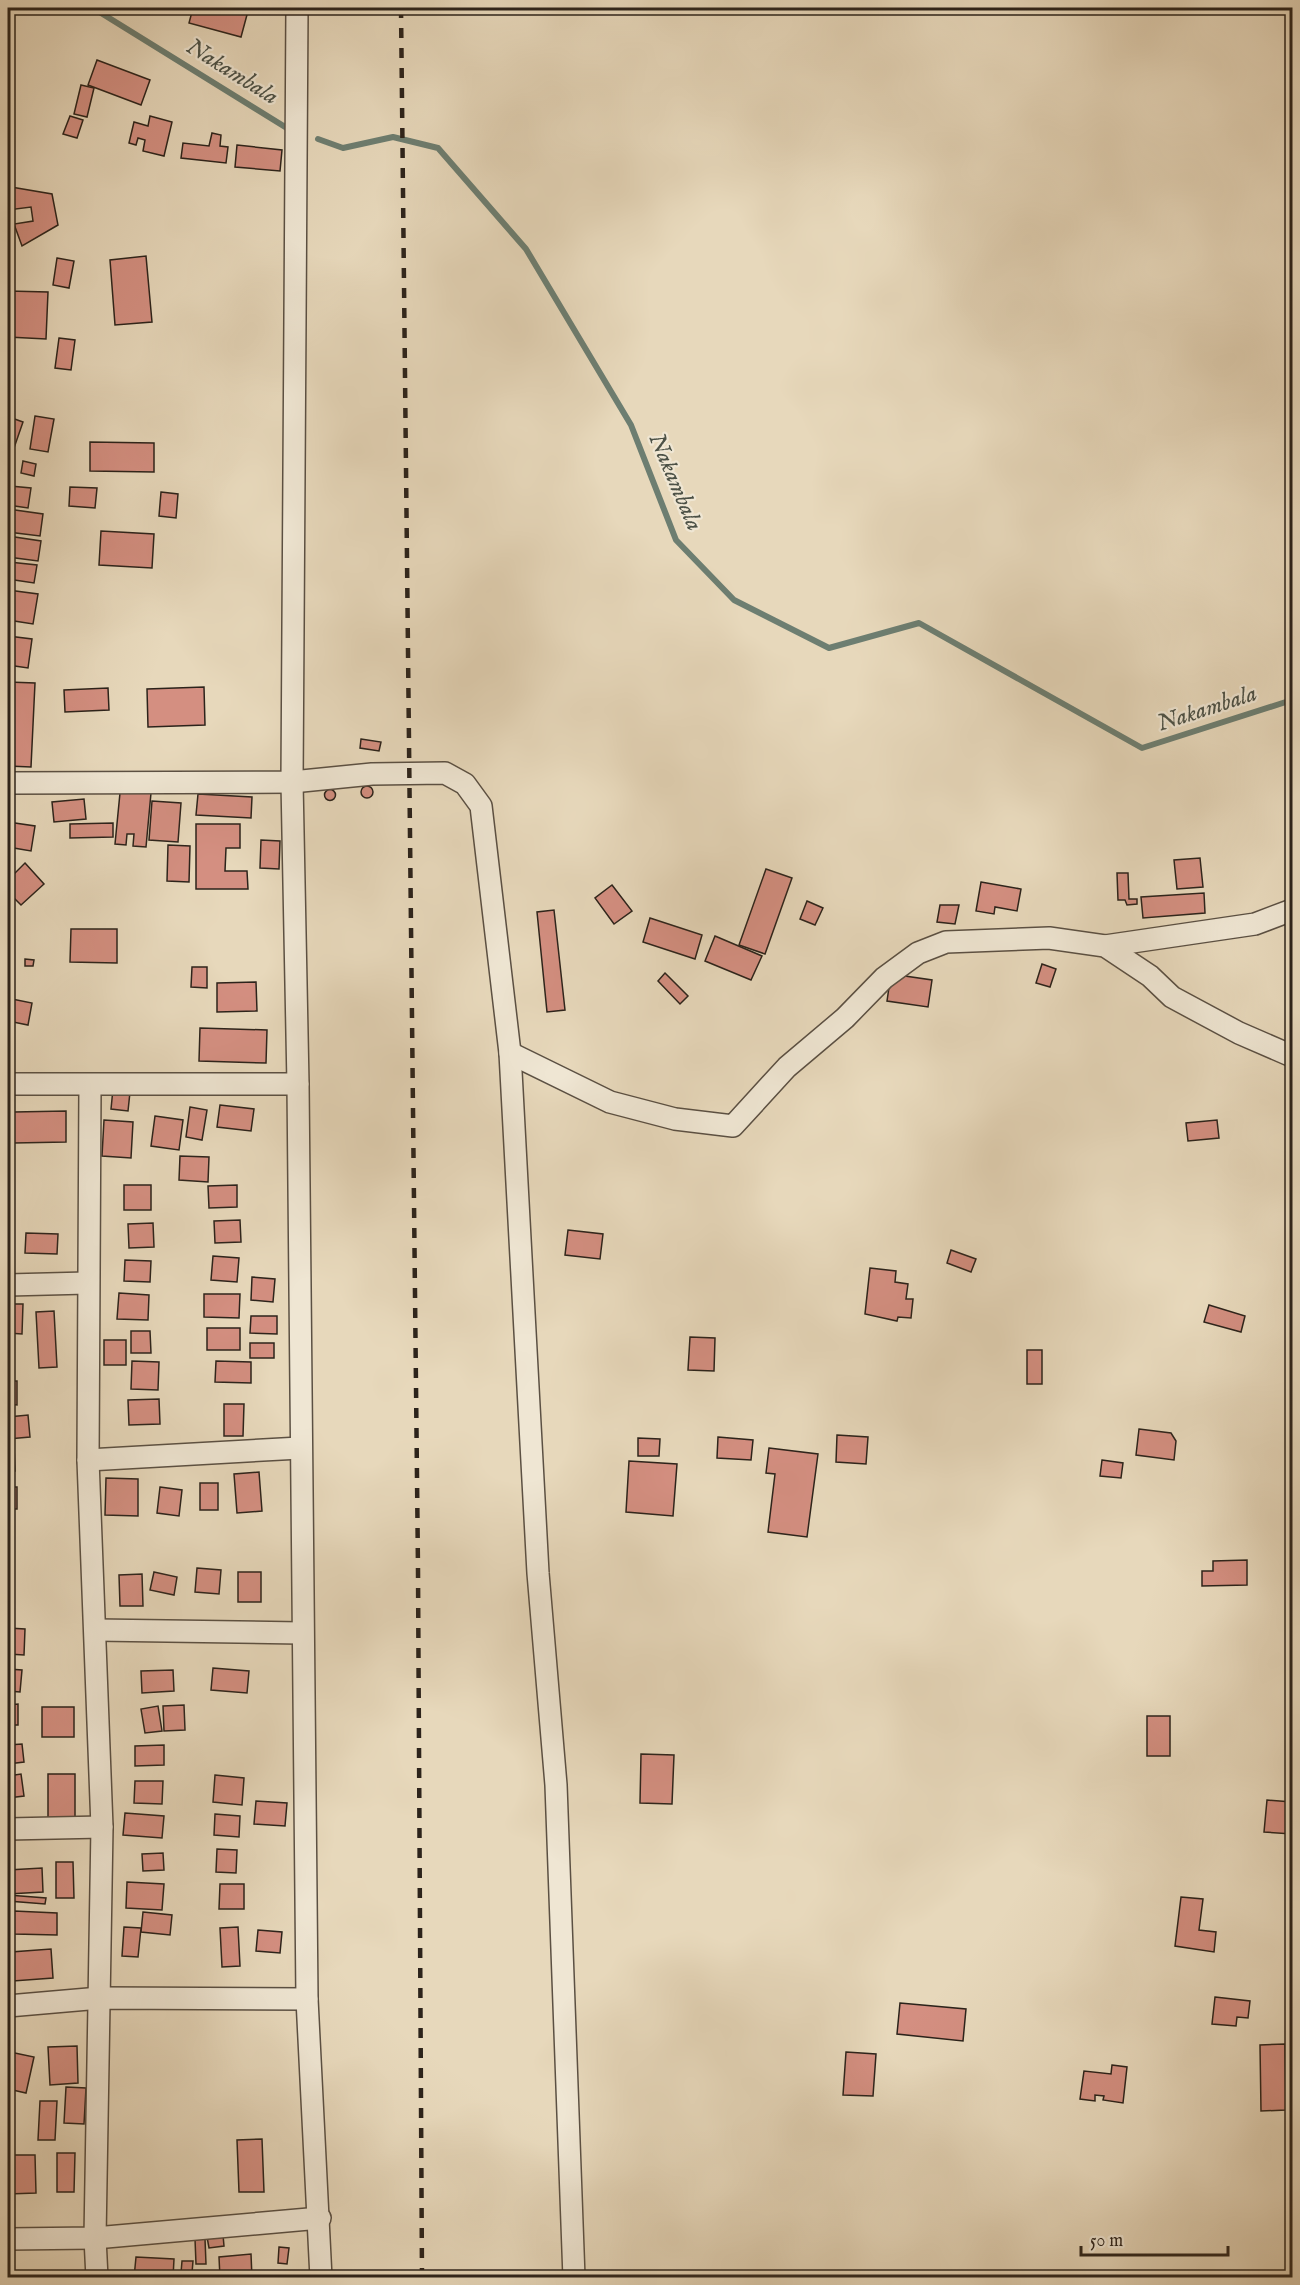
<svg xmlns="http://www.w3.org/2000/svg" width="1300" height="2285" viewBox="0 0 1300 2285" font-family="'IM FELL English',serif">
	<rect width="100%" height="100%" fill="#e7d8bb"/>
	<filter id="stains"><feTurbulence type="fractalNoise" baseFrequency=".00333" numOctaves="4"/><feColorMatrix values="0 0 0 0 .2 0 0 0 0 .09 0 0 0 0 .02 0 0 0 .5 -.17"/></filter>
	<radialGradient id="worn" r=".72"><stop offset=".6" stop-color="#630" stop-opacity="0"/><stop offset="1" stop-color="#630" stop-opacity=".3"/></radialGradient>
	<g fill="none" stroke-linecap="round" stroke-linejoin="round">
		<!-- stream -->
		<g stroke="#6d7e71" stroke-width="6">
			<polyline points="93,8 290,130"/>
			<polyline points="318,139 343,148 393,137 438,148 526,249 631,425 676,540 734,600 829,648 919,623 1142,748 1292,700"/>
		</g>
	</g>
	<!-- building -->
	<g fill="#d48f81" stroke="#2c231b" stroke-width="1.5">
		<polygon points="193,8 235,8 248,11 241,37 189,23"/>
		<polygon points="97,60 150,80 141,105 88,85"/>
		<polygon points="81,85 94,88 87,117 74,114"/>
		<polygon points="70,116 83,120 77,138 63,134"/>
		<polygon points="150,116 172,122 164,156 143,151 145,140 138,138 136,145 129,143 134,122 148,126"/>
		<polygon points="212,133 221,135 220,146 228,147 226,163 181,158 183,143 209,146"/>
		<polygon points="237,145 282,150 280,171 235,167"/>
		<polygon points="11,187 52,194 58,225 22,246 14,224 33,221 31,207 8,210"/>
		<polygon points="146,256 152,322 115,325 110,260"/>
		<polygon points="57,258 74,261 69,288 53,285"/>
		<polygon points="8,291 48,292 46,339 8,337"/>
		<polygon points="59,338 75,340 71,370 55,368"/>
		<polygon points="35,416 54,419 48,452 30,449"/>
		<polygon points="9,417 23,422 14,448 8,445"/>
		<polygon points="90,442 154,443 154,472 90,471"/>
		<polygon points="23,461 36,464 34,476 21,473"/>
		<polygon points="10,486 31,488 28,508 8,505"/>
		<polygon points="70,487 97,488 95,508 69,506"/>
		<polygon points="161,492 178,494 176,518 159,516"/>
		<polygon points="8,509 43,514 40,536 8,532"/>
		<polygon points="101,531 154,534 152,568 99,565"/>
		<polygon points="8,536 41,541 38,561 8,557"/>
		<polygon points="9,562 37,565 34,583 8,579"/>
		<polygon points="8,590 38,594 33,624 8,620"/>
		<polygon points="8,636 32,639 28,668 8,665"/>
		<polygon points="8,682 35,683 31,767 8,766 12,703 8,702"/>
		<polygon points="204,687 205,725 148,727 147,689"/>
		<polygon points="108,688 109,710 65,712 64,690"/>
		<polygon points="361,739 381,742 379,751 360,748"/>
		<circle cx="367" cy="792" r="6"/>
		<circle cx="330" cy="795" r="5.5"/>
		<polygon points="120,793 151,793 146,847 133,846 134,834 127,834 126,845 115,844"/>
		<polygon points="198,794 252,797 251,818 196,815"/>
		<polygon points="84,799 86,819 54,822 52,802"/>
		<polygon points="152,801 181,803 178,842 149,840"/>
		<polygon points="8,822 35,826 31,851 8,847"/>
		<polygon points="113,823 113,837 70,838 70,824"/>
		<polygon points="196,824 240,824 240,848 226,848 225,871 247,871 248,889 196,889"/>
		<polygon points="261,840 280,841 279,869 260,868"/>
		<polygon points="168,845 190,846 189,882 167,881"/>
		<polygon points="1200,858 1203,887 1177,889 1174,860"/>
		<polygon points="25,863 44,884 21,905 8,892 8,880"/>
		<polygon points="766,869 792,878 765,954 739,945"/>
		<polygon points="1117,873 1128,873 1129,899 1137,899 1137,904 1127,905 1125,900 1118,900"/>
		<polygon points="981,882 1021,889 1017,911 995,907 994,914 976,911"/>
		<polygon points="612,885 632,911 614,924 595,898"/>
		<polygon points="1204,893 1205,913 1143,918 1141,897"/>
		<polygon points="807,901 823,908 815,925 800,919"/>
		<polygon points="940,905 959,905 955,924 937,922"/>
		<polygon points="554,910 565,1010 547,1012 537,912"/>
		<polygon points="650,918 702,935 695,959 643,942"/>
		<polygon points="71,929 117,929 117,963 70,962"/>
		<polygon points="715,936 762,956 751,980 705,961"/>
		<polygon points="25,959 34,960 33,966 25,966"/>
		<polygon points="1042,964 1056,969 1050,987 1036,983"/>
		<polygon points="192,967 207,967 207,988 191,987"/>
		<polygon points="665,973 688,996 680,1004 658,981"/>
		<polygon points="891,974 932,980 928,1007 887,1001"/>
		<polygon points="256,982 257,1011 217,1012 217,983"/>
		<polygon points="12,999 32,1003 28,1025 8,1021"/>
		<polygon points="200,1028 267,1030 266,1063 199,1061"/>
		<polygon points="113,1089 130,1092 128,1111 111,1109"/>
		<polygon points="220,1105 254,1109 251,1131 217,1127"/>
		<polygon points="190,1107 207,1110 202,1140 186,1137"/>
		<polygon points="66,1111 66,1142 14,1143 14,1112"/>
		<polygon points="155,1116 183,1120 179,1150 151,1146"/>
		<polygon points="104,1120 133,1122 131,1158 102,1156"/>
		<polygon points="1217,1120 1219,1138 1188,1141 1186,1123"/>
		<polygon points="180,1156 209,1157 208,1182 179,1180"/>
		<rect x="124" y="1185" width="27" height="25"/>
		<polygon points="237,1185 237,1207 209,1208 208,1186"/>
		<polygon points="240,1220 241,1242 215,1243 214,1221"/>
		<polygon points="153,1223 154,1247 129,1248 128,1224"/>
		<polygon points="568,1230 603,1234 600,1259 565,1255"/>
		<polygon points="26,1233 58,1234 57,1254 25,1253"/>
		<polygon points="951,1250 976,1259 971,1272 947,1263"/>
		<polygon points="213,1256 239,1258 237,1282 211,1280"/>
		<polygon points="125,1260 151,1261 150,1282 124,1281"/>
		<polygon points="870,1268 896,1271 895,1282 908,1284 906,1299 913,1299 911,1318 898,1317 897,1321 865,1314"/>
		<polygon points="252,1277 275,1279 273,1302 251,1300"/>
		<polygon points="119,1293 149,1295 148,1320 117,1319"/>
		<polygon points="204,1294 240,1294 239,1318 204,1317"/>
		<polygon points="8,1304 23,1304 22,1334 8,1333"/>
		<polygon points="1209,1305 1245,1316 1241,1332 1204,1322"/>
		<polygon points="54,1311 57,1367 39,1368 36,1312"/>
		<polygon points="251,1316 277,1316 277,1334 250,1333"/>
		<rect x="207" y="1328" width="33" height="22"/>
		<polygon points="131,1331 150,1331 151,1353 131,1353"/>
		<polygon points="690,1337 715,1338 714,1371 688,1370"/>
		<rect x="104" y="1340" width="22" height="25"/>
		<rect x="250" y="1343" width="24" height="15"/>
		<rect x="1027" y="1350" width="15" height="34"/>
		<polygon points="132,1361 159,1362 158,1390 131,1389"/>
		<polygon points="216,1361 251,1362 251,1383 215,1382"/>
		<polygon points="8,1381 17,1381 17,1405 8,1404"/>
		<polygon points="159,1399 160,1424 129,1425 128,1400"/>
		<polygon points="224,1404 244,1404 243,1436 224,1436"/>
		<polygon points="28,1415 30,1437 8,1439 8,1417"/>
		<polygon points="1139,1429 1171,1433 1176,1441 1174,1460 1136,1455"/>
		<polygon points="837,1435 868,1437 866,1464 836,1462"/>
		<polygon points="718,1437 753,1440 751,1460 717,1458"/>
		<polygon points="638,1438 660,1439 659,1456 638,1456"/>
		<polygon points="8,1446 14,1446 15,1471 8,1472"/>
		<polygon points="769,1448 818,1454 807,1537 768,1532 775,1474 766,1473"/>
		<polygon points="1102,1460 1123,1463 1121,1478 1100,1476"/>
		<polygon points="629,1461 677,1464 673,1516 626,1512"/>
		<polygon points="259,1472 262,1511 237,1513 234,1474"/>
		<polygon points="106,1478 138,1479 138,1516 105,1515"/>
		<rect x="200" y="1483" width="18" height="27"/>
		<rect x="8" y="1487" width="9" height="22"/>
		<polygon points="160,1487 182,1490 179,1516 157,1513"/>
		<polygon points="8,1524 13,1524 14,1543 8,1543"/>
		<polygon points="1247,1560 1247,1585 1202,1586 1202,1571 1213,1571 1213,1561"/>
		<polygon points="197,1568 221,1570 219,1594 195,1592"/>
		<polygon points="154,1572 177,1577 174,1595 150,1590"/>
		<rect x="238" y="1572" width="23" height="30"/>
		<polygon points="142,1574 143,1606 120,1606 119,1575"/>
		<polygon points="8,1628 25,1629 24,1655 8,1654"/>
		<polygon points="213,1668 249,1671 247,1693 211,1690"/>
		<polygon points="8,1669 22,1670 20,1692 8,1691"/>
		<polygon points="173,1670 174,1691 142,1693 141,1671"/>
		<polygon points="18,1704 18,1725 8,1725 8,1705"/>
		<polygon points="184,1705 185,1730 164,1731 163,1706"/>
		<polygon points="158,1706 162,1731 145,1733 141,1709"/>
		<rect x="42" y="1707" width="32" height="30"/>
		<rect x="1147" y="1716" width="23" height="40"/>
		<polygon points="22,1744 24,1762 8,1764 8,1745"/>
		<polygon points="164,1745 164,1765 135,1766 135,1746"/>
		<polygon points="641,1754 674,1755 672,1804 640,1803"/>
		<polygon points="21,1774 24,1796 8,1798 8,1776"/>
		<rect x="48" y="1774" width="27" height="44"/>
		<polygon points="215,1775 244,1778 242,1805 213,1802"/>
		<polygon points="135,1781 163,1781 162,1804 134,1803"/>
		<polygon points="1267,1800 1292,1802 1292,1834 1264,1832"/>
		<polygon points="256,1801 287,1803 285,1826 254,1824"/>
		<polygon points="125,1813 164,1816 162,1838 123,1835"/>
		<polygon points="215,1814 240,1816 239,1837 214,1835"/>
		<polygon points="217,1849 237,1850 236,1873 216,1872"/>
		<polygon points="163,1853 164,1870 143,1871 142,1854"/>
		<polygon points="56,1862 73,1862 74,1898 56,1898"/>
		<polygon points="42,1868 43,1892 8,1894 8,1870"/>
		<polygon points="127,1882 164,1884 162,1910 126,1908"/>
		<polygon points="220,1884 244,1884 244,1909 219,1909"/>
		<polygon points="8,1895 46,1898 45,1904 8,1901"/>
		<polygon points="1181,1897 1203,1899 1199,1930 1216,1932 1214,1952 1175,1946"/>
		<polygon points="14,1911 57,1913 57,1935 14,1934"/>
		<polygon points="143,1912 172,1915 170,1935 141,1932"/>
		<polygon points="124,1927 141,1928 138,1957 122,1956"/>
		<polygon points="238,1927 240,1966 222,1967 220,1928"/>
		<polygon points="258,1930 282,1932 280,1953 256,1951"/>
		<polygon points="51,1949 53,1978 13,1981 11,1952"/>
		<polygon points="1215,1997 1250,2001 1248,2018 1237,2017 1236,2026 1212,2024"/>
		<polygon points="900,2003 966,2009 963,2041 897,2034"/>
		<polygon points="1285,2044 1286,2110 1261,2111 1260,2045"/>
		<polygon points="77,2046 78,2083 50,2085 48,2047"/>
		<polygon points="10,2052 34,2057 26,2093 8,2089"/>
		<polygon points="846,2052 876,2054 873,2096 843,2095"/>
		<polygon points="1112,2065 1127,2067 1123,2103 1103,2100 1104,2096 1095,2095 1095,2101 1080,2099 1084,2071 1111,2074"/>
		<polygon points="66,2087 86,2088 84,2124 64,2123"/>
		<polygon points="40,2101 57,2101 55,2140 38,2140"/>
		<polygon points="262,2139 264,2192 239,2192 237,2140"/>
		<polygon points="57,2153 75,2153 74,2192 57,2192"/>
		<polygon points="8,2155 35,2155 36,2193 8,2194"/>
		<polygon points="223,2235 224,2246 209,2248 207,2237"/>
		<polygon points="195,2239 205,2239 206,2264 196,2264"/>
		<polygon points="279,2247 289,2248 287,2264 278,2263"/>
		<polygon points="251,2254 252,2278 220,2278 219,2257"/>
		<polygon points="136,2257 174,2259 173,2278 134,2278"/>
		<polygon points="182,2261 193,2261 192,2273 181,2273"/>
	</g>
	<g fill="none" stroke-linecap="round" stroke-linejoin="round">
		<defs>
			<g id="street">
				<polyline points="297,8 292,782 298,1084 307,1999 321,2278"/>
				<polyline points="8,783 292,782 372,774 445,773 465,784 481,806 510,1053 538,1573 556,1785 574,2278"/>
				<polyline points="1105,946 1255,924 1292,910"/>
				<polyline points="510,1053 610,1102 675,1119 733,1126 787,1067 845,1018 884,978 918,953 946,942 1049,938 1105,946 1150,976 1172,997 1239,1033 1292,1056"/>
				<polyline points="8,1084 298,1084"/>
				<polyline points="90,1085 88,1460 102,1827 95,2238 97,2278"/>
				<polyline points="8,1285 87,1283"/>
				<polyline points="88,1460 300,1448"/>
				<polyline points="96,1630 301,1633"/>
				<polyline points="8,1829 102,1827"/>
				<polyline points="8,2006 100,1998 307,1999"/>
				<polyline points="8,2239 95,2238 320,2218"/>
			</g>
		</defs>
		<!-- street casing -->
		<use href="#street" stroke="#5b5043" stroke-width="24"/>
		<!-- street -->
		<use href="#street" stroke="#efe6d3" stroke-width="21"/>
		<!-- rail -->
		<polyline stroke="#2c231b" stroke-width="4.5" stroke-dasharray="10 10" stroke-linecap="butt" points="401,8 418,1569 422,2278"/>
	</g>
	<g text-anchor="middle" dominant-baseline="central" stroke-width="4.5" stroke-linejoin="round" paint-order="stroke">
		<!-- water labels -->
		<g font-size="24" font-style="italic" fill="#4c5146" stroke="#efe6d3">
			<text transform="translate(232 72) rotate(32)">Nakambala</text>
			<text transform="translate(675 482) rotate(67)">Nakambala</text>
			<text transform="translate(1207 709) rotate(-18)">Nakambala</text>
		</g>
	</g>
	<!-- margin -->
	<rect width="1300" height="2285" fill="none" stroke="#e7d8bb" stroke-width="30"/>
	<rect x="9" y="9" width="1282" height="2267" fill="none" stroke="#2c231b" stroke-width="3"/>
	<rect x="15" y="15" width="1270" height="2255" fill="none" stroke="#2c231b" stroke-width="1.5"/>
	<!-- scale -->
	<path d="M1081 2246v9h147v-9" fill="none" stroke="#2c231b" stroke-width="3"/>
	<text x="1090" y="2246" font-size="18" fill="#2c231b" stroke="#efe6d3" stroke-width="4.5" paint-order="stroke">50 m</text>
	<rect width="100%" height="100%" filter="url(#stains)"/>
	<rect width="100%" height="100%" fill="url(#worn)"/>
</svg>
